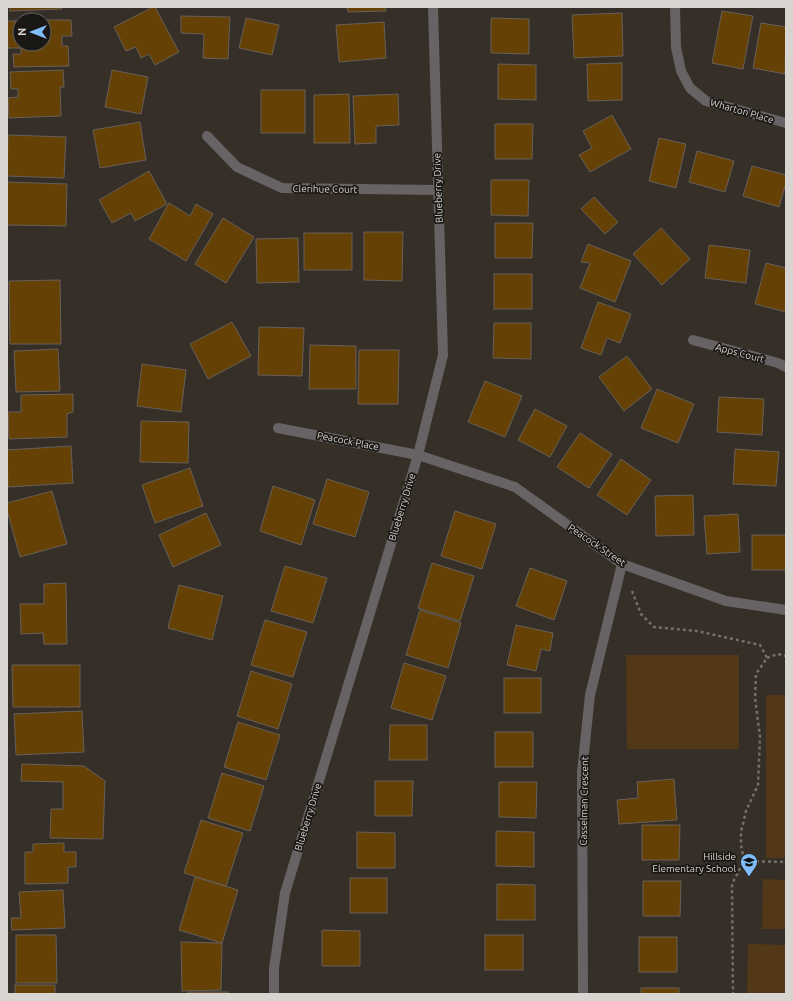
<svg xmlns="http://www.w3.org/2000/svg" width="793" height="1001" viewBox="0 0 793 1001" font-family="Ubuntu,sans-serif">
	<rect width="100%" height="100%" fill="#352f28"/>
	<!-- green -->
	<g fill="#523816">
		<polygon points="626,655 739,655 739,749 627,749"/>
		<rect x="766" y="695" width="20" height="163"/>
		<polygon points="763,879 786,880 786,929 762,929"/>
		<polygon points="748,944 786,945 786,994 747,994"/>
	</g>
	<!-- building -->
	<g fill="#664105" stroke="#676058">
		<polygon points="10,7 62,7 62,9 10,11"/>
		<polygon points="153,7 155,7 179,52 155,65 149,54 141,58 136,47 126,51 114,27"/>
		<polygon points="347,7 385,7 386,11 348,12"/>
		<polygon points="722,11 753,16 743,69 712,63"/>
		<polygon points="622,13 623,56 574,58 572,15"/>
		<polygon points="181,16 230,17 228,59 203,58 204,34 181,33"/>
		<polygon points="246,18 279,25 272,55 239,48"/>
		<polygon points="491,18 529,19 529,54 491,53"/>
		<polygon points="44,20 71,20 72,36 62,36 62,46 68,46 69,66 14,67 13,54 21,54 21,48 8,48 7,21 20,21 20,44 44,44"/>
		<polygon points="384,22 386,58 339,62 336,25"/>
		<polygon points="761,23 786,27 785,74 753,68"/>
		<polygon points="622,63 622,100 588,101 587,64"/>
		<polygon points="498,64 536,65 536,100 498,99"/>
		<polygon points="63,70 64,87 60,87 61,116 9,118 8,98 18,97 18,89 11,89 10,72"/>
		<polygon points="112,70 148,77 141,114 105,107"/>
		<rect x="261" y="90" width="44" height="43"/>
		<polygon points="349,94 350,143 314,143 314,95"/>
		<polygon points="398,94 399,125 376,126 376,143 355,144 353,96"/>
		<polygon points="612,115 631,149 590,172 579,155 592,148 583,131"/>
		<polygon points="140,122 146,160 100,168 93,130"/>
		<polygon points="495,124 533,124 532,159 495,159"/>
		<polygon points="8,135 66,137 64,178 7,176"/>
		<polygon points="659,138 686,144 676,188 649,181"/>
		<polygon points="697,151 734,161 725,192 689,182"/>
		<polygon points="752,166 786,175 786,183 779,207 743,196"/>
		<polygon points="149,171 167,204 135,221 131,213 112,223 99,200"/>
		<polygon points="491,180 529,180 528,216 491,215"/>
		<polygon points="7,182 67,184 66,226 7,225"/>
		<polygon points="594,197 618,222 605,234 581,209"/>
		<polygon points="169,203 190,216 196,204 213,214 186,261 149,239"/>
		<polygon points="223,218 254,237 226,283 195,264"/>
		<polygon points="495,223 533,223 532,258 495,258"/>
		<polygon points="661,228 690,259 662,285 633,254"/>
		<polygon points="364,232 403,232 402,281 364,280"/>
		<rect x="304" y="233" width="48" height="37"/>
		<polygon points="298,238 299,282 257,283 256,239"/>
		<polygon points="588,244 631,261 615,302 580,288 590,263 581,262"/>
		<polygon points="709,245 750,250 746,283 705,278"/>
		<polygon points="766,263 786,268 786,312 755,304"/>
		<rect x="494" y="274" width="38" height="35"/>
		<polygon points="60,280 61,344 10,344 9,281"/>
		<polygon points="598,302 631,314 620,343 607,338 601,355 581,348"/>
		<polygon points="232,322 251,356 208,379 190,344"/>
		<polygon points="494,323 531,323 531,359 493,358"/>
		<polygon points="259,327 304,328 302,376 258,375"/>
		<polygon points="310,345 356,346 356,389 309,389"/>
		<polygon points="58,349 60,391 16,392 14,351"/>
		<polygon points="359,350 399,350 398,404 358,404"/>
		<polygon points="627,356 652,389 624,411 599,377"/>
		<polygon points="142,364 186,370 181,412 137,406"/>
		<polygon points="485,381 522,396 505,437 468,422"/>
		<polygon points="657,389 694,404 678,443 641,428"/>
		<polygon points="73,394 73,412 67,414 67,437 9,439 8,412 21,412 21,395"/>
		<polygon points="719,397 764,399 762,435 717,432"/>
		<polygon points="535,409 567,426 550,457 518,440"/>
		<polygon points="141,421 189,422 188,463 140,462"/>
		<polygon points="580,433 612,454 589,488 557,467"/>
		<polygon points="71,446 73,483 8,487 7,450"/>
		<polygon points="735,449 779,452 776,486 733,484"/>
		<polygon points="621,459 651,480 627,515 597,495"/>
		<polygon points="190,468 203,506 155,523 142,485"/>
		<polygon points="327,479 369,492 355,537 313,524"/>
		<polygon points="273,486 315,500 301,545 260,531"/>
		<polygon points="52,491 67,544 20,557 7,510 7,503"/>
		<polygon points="693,495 694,535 656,536 655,496"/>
		<polygon points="455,511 496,524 482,569 441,556"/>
		<polygon points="206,513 221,545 173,567 159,535"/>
		<polygon points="738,514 740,552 707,554 704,516"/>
		<rect x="752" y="535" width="34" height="35"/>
		<polygon points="432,563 474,576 460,621 418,608"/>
		<polygon points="285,566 327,578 313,623 271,611"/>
		<polygon points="530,568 567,581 554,620 516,606"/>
		<polygon points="66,583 67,644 44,644 43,633 21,634 20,604 44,604 44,584"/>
		<polygon points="179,585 223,596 212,640 168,628"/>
		<polygon points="420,610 461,623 448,668 406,655"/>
		<polygon points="265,620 307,632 293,677 251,665"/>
		<polygon points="516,625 553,633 550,651 541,649 536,671 507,665"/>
		<polygon points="404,663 446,676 432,720 391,708"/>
		<polygon points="12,665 80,665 80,707 13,707"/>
		<polygon points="251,671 292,684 278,729 237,716"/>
		<rect x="504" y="678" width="37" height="35"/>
		<polygon points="82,711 84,752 16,755 14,714"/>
		<polygon points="238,722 280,735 266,780 224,767"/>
		<polygon points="390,725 427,725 427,760 389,760"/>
		<rect x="495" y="732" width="38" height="35"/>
		<polygon points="22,764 84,766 105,781 103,839 50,838 51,809 63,809 63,782 21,781"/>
		<polygon points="222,773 264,786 250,831 208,818"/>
		<polygon points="674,779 677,820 619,824 617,800 638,798 637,782"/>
		<polygon points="375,781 413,781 412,816 375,816"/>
		<polygon points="499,782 537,782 536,818 499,817"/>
		<polygon points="201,820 243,833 226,886 184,873"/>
		<polygon points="642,825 680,825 679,860 642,860"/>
		<polygon points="496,831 534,832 534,867 496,866"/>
		<polygon points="357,832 395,833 395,868 357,868"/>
		<polygon points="64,843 64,852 76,852 76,867 68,867 68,883 25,884 25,852 33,852 33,844"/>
		<polygon points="195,877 238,890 222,943 179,930"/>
		<rect x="350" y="878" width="37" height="35"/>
		<polygon points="643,881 681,881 680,916 643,916"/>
		<polygon points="497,884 535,885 535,920 497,920"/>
		<polygon points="63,890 65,928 12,930 11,918 21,918 19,892"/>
		<polygon points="322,930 360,931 360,966 322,966"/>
		<polygon points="16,935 56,935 57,983 16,983"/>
		<rect x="485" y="935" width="38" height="35"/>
		<rect x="639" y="937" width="38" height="35"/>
		<polygon points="181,942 222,943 221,990 182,991"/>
		<rect x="15" y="985" width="40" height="9"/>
		<rect x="641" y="988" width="38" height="6"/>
		<rect x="188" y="992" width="40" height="2"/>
	</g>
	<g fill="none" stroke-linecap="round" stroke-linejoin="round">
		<!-- path -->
		<g stroke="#746f69" stroke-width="2.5" stroke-dasharray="3 3" stroke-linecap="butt">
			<polyline points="632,591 641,614 654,627 697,631 760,645 767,658 756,674 755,698 760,737 758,785 746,811 741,832 741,845 744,861 732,884 733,994"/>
			<polyline points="767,658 778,654 786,656"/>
			<polyline points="744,861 786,862"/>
		</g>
		<!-- minor -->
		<g stroke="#676263" stroke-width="10">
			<polyline points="675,7 676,47 681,71 690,88 706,101 786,123"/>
			<polyline points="207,136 237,167 282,188 438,190"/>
			<polyline points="693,340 778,363 786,367"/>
			<polyline points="278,428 418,455 515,487 622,564 726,601 786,610"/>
			<polyline points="274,994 274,968 285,893 418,455 443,355 433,7"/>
			<polyline points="583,994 582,772 590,695 622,564"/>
		</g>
	</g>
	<!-- icons -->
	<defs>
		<symbol id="school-pin" viewBox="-11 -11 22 30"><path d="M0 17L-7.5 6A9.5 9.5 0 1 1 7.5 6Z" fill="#80bdfa" stroke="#1a1814"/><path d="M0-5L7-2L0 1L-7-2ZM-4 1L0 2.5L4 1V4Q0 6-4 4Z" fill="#111"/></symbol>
	</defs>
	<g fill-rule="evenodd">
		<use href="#school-pin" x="739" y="852" width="20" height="27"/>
	</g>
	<g text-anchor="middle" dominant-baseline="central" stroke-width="3.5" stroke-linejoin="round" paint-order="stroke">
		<!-- street labels -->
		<g font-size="10" fill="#d8d4cf" stroke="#1a1814">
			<text transform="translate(742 111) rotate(16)">Wharton Place</text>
			<text transform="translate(438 188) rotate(-92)">Blueberry Drive</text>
			<text transform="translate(325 189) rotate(1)">Clerihue Court</text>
			<text transform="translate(740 353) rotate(15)">Apps Court</text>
			<text transform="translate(348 441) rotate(11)">Peacock Place</text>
			<text transform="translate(402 507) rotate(-73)">Blueberry Drive</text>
			<text transform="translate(597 545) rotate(34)">Peacock Street</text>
			<text transform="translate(584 801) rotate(-89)">Casselman Crescent</text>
			<text transform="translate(308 817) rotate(-73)">Blueberry Drive</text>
		</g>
		<!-- poi labels -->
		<g font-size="10" fill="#d8d4cf" stroke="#1a1814" text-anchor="end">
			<text x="736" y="856">Hillside<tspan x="736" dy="12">Elementary School</tspan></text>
		</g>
	</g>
	<!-- border -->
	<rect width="793" height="1001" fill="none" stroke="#d8d4cf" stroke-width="16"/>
	<!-- north arrow -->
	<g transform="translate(32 32) rotate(270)"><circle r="19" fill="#1a1814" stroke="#66635f"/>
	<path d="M0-3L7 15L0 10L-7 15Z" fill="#80bdfa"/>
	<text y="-6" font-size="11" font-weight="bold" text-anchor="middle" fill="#d8d4cf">N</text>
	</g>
</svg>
